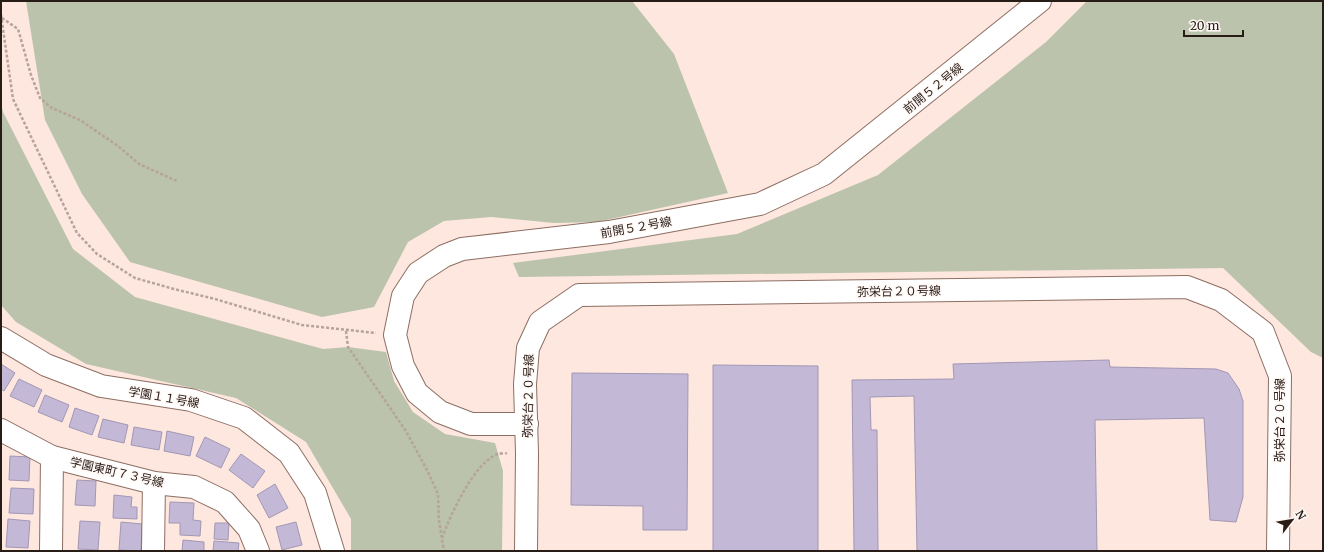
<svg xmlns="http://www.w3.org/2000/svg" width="1324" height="552" viewBox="0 0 1324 552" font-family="Merriweather,'Noto Sans JP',serif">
	<rect width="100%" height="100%" fill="#fde7df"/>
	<!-- green -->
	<g fill="#bbc3ac">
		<polygon points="26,1 632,1 674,54 728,193 597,222 554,223 491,217 444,221 408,242 374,307 322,317 130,262 82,194 45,120"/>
		<polygon points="1087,1 1323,1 1323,358 1311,352 1223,268 519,277 513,263 737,234 878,175 1046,42"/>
		<polygon points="1,103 3,112 73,249 135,297 323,349 348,347 386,352 394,381 413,412 445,434 495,443 503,471 502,551 351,551 351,519 306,442 236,398 86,364 16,322 1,305"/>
	</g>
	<!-- building -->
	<g fill="#c4b8d7" stroke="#a297b4">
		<polygon points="1109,360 1110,367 1216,369 1228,373 1239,389 1243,401 1243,497 1236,522 1210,520 1204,418 1095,420 1097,551 917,551 914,396 870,397 871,430 877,430 878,551 854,551 852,380 954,379 953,364"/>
		<polygon points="1,364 15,373 4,391 1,389"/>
		<polygon points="713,365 818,366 818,551 713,551"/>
		<polygon points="572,373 688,374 687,530 643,530 643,506 571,505"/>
		<polygon points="19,379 42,390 34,407 10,396"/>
		<polygon points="45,395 69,405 62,422 38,412"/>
		<polygon points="75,408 99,416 92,435 69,427"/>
		<polygon points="103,419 128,425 124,443 98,437"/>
		<polygon points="134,427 162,432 159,450 131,445"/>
		<polygon points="167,431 194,437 190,456 164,451"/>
		<polygon points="205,437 230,449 221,468 196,456"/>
		<polygon points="241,454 265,471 253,488 229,470"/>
		<polygon points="10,456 30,457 29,481 9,480"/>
		<polygon points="77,480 96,481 95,506 75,505"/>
		<polygon points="275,484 288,508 269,518 257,495"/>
		<polygon points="11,488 34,489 33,514 9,513"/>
		<polygon points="114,495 132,497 131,507 137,507 137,519 113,518"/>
		<polygon points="170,502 194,503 193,520 201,521 200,536 180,535 180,523 169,523"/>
		<polygon points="8,519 30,521 28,548 6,547"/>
		<polygon points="80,521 100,522 98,550 78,549"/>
		<polygon points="121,522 142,524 141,551 119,550"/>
		<polygon points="296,522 302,545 282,550 276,527"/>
		<polygon points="215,523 229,523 228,540 214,539"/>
		<polygon points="183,540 204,542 204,551 182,551"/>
		<polygon points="214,541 239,543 238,551 213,551"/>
	</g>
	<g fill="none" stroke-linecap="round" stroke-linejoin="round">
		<defs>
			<g id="minor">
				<polyline points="1,338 46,365 101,386 191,400 244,418 289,453 315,493 333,551"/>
				<polyline points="527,424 471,424 440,412 417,393 403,366 395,335 403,296 418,273 444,256 462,249 609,232 760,204 824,174 1040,1"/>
				<polyline points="1,430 52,457 154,483 194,487 225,502 249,529 258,551"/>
				<polyline points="51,551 52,457"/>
				<polyline points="153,551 154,483"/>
				<polyline points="526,551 527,453 525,384 528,348 540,322 579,295 1187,287 1221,300 1263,332 1280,376 1278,551"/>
			</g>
		</defs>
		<!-- minor casing -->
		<use href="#minor" stroke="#8d6e62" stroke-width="24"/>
		<!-- path -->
		<g stroke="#b6a39c" stroke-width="2.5" stroke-dasharray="3 2" stroke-linecap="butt">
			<polyline points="1,15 13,99 77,233 97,254 135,278 174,289 215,299 302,325 376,333"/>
			<polyline points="2,18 18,29 31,75 40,98 52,108 80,120 118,146 139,164 177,181"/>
			<polyline points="346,331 348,347 406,431 428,472 438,494 439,521 444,551"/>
			<path d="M442,538C450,516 474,462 498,454C500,453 505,454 507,453"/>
		</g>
		<!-- minor -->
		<use href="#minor" stroke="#fff" stroke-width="22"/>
	</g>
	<g text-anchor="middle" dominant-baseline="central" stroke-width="3" stroke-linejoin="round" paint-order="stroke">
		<!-- street labels -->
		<g font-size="12" fill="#281c17" stroke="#fff8f5">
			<text transform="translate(933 88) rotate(-39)">前開５２号線</text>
			<text transform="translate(636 227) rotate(-10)">前開５２号線</text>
			<text transform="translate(899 291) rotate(-1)">弥栄台２０号線</text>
			<text transform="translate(528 396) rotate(-89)">弥栄台２０号線</text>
			<text transform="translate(164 397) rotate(10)">学園１１号線</text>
			<text transform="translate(1279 420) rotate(-90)">弥栄台２０号線</text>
			<text transform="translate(117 472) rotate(13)">学園東町７３号線</text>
		</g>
	</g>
	<!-- border -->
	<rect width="1324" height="552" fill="none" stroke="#281c17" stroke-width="4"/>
	<!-- north arrow -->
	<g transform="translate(1292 520) rotate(59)" stroke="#fff8f5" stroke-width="3" paint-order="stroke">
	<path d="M0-3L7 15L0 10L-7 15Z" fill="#281c17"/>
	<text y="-6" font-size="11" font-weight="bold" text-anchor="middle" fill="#281c17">N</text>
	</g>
	<!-- scale -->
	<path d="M1184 30v6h59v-6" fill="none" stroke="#281c17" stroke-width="2"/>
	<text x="1190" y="30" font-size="12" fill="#281c17" stroke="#fff8f5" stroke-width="3" paint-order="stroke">20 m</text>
</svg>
